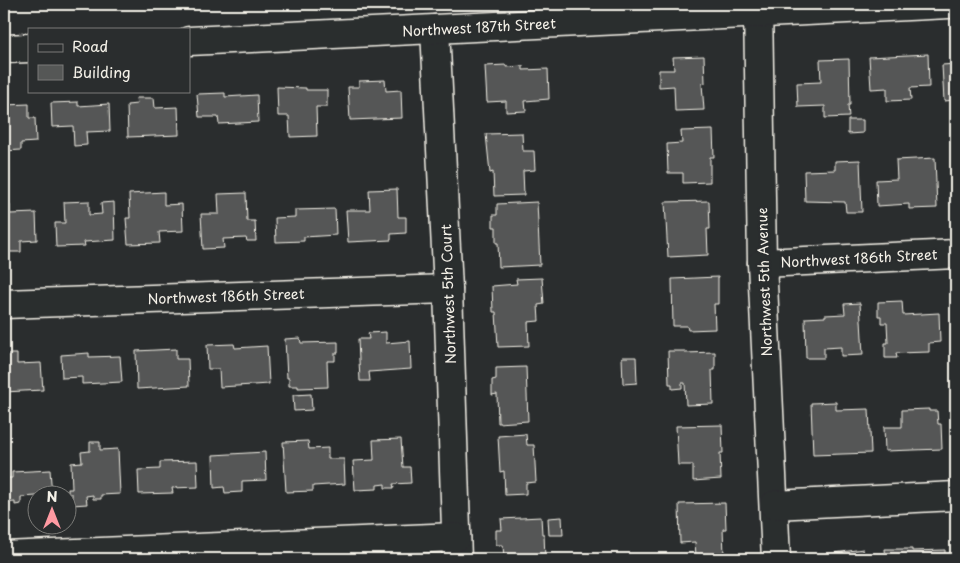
<svg xmlns="http://www.w3.org/2000/svg" width="960" height="563" viewBox="0 0 960 563" font-family="'Playpen Sans',sans-serif">
	<rect width="100%" height="100%" fill="#2a2d2e"/>
	<filter id="ink" filterUnits="userSpaceOnUse"><feTurbulence type="fractalNoise" baseFrequency=".02" numOctaves="2"/><feDisplacementMap in="SourceGraphic" scale="10" xChannelSelector="R" yChannelSelector="G"/><feConvolveMatrix kernelMatrix="1 2 1 2 8 2 1 2 1" color-interpolation-filters="sRGB"/></filter>
	<g filter="url(#ink)">
		<!-- building -->
		<g fill="#555756" stroke="#f4f1e8">
			<polygon points="928,54 929,87 910,88 911,100 887,101 887,88 871,89 869,57"/>
			<polygon points="704,56 705,83 702,84 704,110 675,111 674,86 659,87 659,70 674,70 673,57"/>
			<polygon points="849,59 850,105 848,105 849,117 825,118 825,106 798,107 797,83 821,82 820,60"/>
			<polygon points="956,64 956,100 944,101 942,65"/>
			<polygon points="506,65 506,67 523,66 523,70 548,69 549,99 525,101 526,111 506,112 506,101 487,102 485,66"/>
			<polygon points="385,80 386,91 401,90 402,118 350,120 348,87 359,87 359,81"/>
			<polygon points="277,87 306,88 306,90 327,90 327,107 316,107 317,136 290,137 289,116 278,116"/>
			<polygon points="225,93 225,97 257,95 258,122 219,124 218,117 199,117 197,94"/>
			<polygon points="136,98 154,98 155,108 178,107 179,135 128,137 127,105 137,104"/>
			<polygon points="78,102 78,106 109,104 110,131 86,132 87,145 74,146 73,126 52,127 51,103"/>
			<polygon points="29,104 29,118 35,118 36,142 21,143 21,150 4,151 4,105"/>
			<polygon points="848,120 863,120 863,133 848,134"/>
			<polygon points="713,130 714,157 710,157 710,182 683,183 683,173 668,173 667,144 682,143 681,131"/>
			<polygon points="522,133 523,151 534,151 535,170 523,171 524,195 494,196 493,172 490,173 486,134"/>
			<polygon points="935,158 937,208 909,209 909,204 877,206 876,180 897,179 896,160"/>
			<polygon points="860,160 862,212 846,212 845,202 805,201 804,171 835,170 835,161"/>
			<polygon points="956,161 956,206 954,206 952,162"/>
			<polygon points="397,189 398,217 406,217 406,233 391,234 391,240 348,242 346,210 370,210 369,190"/>
			<polygon points="164,192 164,205 182,204 183,231 159,232 160,243 128,244 126,218 130,218 129,194"/>
			<polygon points="246,193 247,221 255,221 256,241 247,241 246,238 223,239 224,248 203,249 201,214 219,214 218,194"/>
			<polygon points="89,201 89,215 102,214 101,203 114,202 115,240 84,242 85,246 56,247 55,223 65,223 64,202"/>
			<polygon points="709,201 710,229 707,229 708,255 668,257 665,202"/>
			<polygon points="537,202 540,265 499,267 498,243 496,243 496,227 493,227 493,215 497,215 497,204"/>
			<polygon points="4,205 10,205 10,214 36,213 37,240 21,241 21,252 4,252"/>
			<polygon points="335,209 336,235 304,237 304,241 276,242 275,218 295,217 295,210"/>
			<polygon points="718,277 718,304 714,304 715,329 688,330 687,326 673,326 672,279"/>
			<polygon points="542,278 544,304 538,305 539,321 528,322 529,346 498,347 496,312 493,312 492,286 517,284 516,279"/>
			<polygon points="952,299 956,299 956,323 953,323"/>
			<polygon points="902,301 903,315 939,313 940,342 929,343 929,352 896,353 897,358 885,358 885,343 888,343 887,323 881,323 881,316 878,316 878,302"/>
			<polygon points="860,303 863,355 841,356 841,347 824,348 824,358 806,358 805,318 825,317 825,315 845,314 844,304"/>
			<polygon points="386,332 386,343 410,341 411,369 369,372 370,381 360,381 358,339 369,339 368,333"/>
			<polygon points="300,338 301,343 338,342 338,353 335,353 335,361 327,361 328,387 298,388 298,386 289,386 289,378 287,378 285,339"/>
			<polygon points="234,344 235,348 267,346 269,384 220,387 219,369 208,369 207,345"/>
			<polygon points="176,349 176,359 188,359 189,386 137,389 136,351"/>
			<polygon points="668,351 685,351 685,353 715,352 715,370 712,370 713,404 686,405 685,383 682,383 682,388 672,389 672,384 669,384"/>
			<polygon points="89,353 89,357 120,356 122,382 82,384 82,377 62,378 61,355"/>
			<polygon points="4,354 17,354 17,364 41,363 43,390 4,392"/>
			<polygon points="622,357 636,357 637,383 623,384"/>
			<polygon points="526,367 528,421 498,423 497,394 492,395 492,380 496,379 496,368"/>
			<polygon points="311,394 312,410 294,411 293,395"/>
			<polygon points="836,402 836,410 869,409 871,453 813,455 811,403"/>
			<polygon points="929,409 929,411 937,411 938,424 941,424 942,449 885,451 884,427 902,427 902,410"/>
			<polygon points="722,425 723,453 720,453 721,479 693,481 693,465 678,465 676,426"/>
			<polygon points="526,434 527,445 534,445 536,482 526,483 526,494 505,495 504,471 500,472 498,436"/>
			<polygon points="401,439 403,467 410,467 411,483 393,484 394,488 385,488 385,484 377,485 377,489 355,490 353,461 374,460 373,440"/>
			<polygon points="308,441 309,449 328,448 328,459 344,459 345,484 313,486 313,491 286,492 283,442"/>
			<polygon points="90,442 100,442 100,450 118,449 120,494 101,495 101,499 93,499 93,495 86,496 87,504 72,505 72,494 68,494 68,489 72,489 71,463 82,462 81,452 90,451"/>
			<polygon points="265,452 266,480 242,481 242,492 225,493 224,487 214,488 213,455"/>
			<polygon points="197,461 198,487 172,488 173,493 139,494 138,470 160,469 160,462"/>
			<polygon points="50,470 52,495 21,497 21,504 15,505 15,502 4,503 4,478 12,478 12,472"/>
			<polygon points="725,503 726,529 723,529 724,555 696,556 695,542 680,543 679,504"/>
			<polygon points="541,517 542,534 544,534 545,559 504,559 503,545 496,545 496,530 502,530 501,519"/>
			<polygon points="562,517 563,535 549,535 548,518"/>
			<polygon points="863,549 864,559 815,559 814,556"/>
			<polygon points="885,549 912,549 912,551 945,550 945,559 886,559"/>
		</g>
		<g fill="none" stroke-linecap="round" stroke-linejoin="round">
			<defs>
				<g id="minor">
					<polyline points="758,4 762,263 776,559"/>
					<polyline points="435,29 448,289 457,559"/>
					<polyline points="189,41 949,4"/>
					<polyline points="4,49 29,48"/>
					<polyline points="762,263 956,254"/>
					<polyline points="4,304 448,289"/>
					<polyline points="774,505 956,496"/>
					<polyline points="4,556 456,537"/>
				</g>
			</defs>
			<!-- minor casing -->
			<use href="#minor" stroke="#f4f1e8" stroke-width="31"/>
			<!-- minor -->
			<use href="#minor" stroke="#2a2d2e" stroke-width="28"/>
		</g>
	</g>
	<g text-anchor="middle" dominant-baseline="central" stroke-width="4.5" stroke-linejoin="round" paint-order="stroke">
		<!-- street labels -->
		<g font-size="14" fill="#f4f1e8" stroke="#2a2d2e">
			<text transform="translate(479 27) rotate(-3)">Northwest 187th Street</text>
			<text transform="translate(859 258) rotate(-3)">Northwest 186th Street</text>
			<text transform="translate(764 282) rotate(-92)">Northwest 5th Avenue</text>
			<text transform="translate(448 294) rotate(-92)">Northwest 5th Court</text>
			<text transform="translate(226 296) rotate(-2)">Northwest 186th Street</text>
		</g>
	</g>
	<!-- margin -->
	<rect width="960" height="563" fill="none" stroke="#2a2d2e" stroke-width="20"/>
	<rect x="10" y="10" width="940" height="543" fill="none" stroke="#f4f1e8" stroke-width="2" filter="url(#ink)"/>
	<!-- legend -->
	<rect x="28" y="28" width="162" height="65" fill="#2a2d2e" stroke="#7b7b78"/>
	<rect x="38" y="44" width="25" height="8" fill="#2a2d2e" stroke="#7b7b78"/>
	<text x="72" y="52" font-size="15" fill="#f4f1e8">Road</text>
	<rect x="38" y="65" width="25" height="15" fill="#555756" stroke="#7b7b78"/>
	<text x="72" y="78" font-size="15" fill="#f4f1e8">Building</text>
	<!-- north arrow -->
	<g transform="translate(52 510)"><circle r="24" fill="#2a2d2e" stroke="#7b7b78"/>
	<path d="M0-4L9 19L0 12L-9 19Z" fill="#ff9aa2"/>
	<text y="-8" font-size="14" font-weight="bold" text-anchor="middle" fill="#f4f1e8">N</text>
	</g>
</svg>
